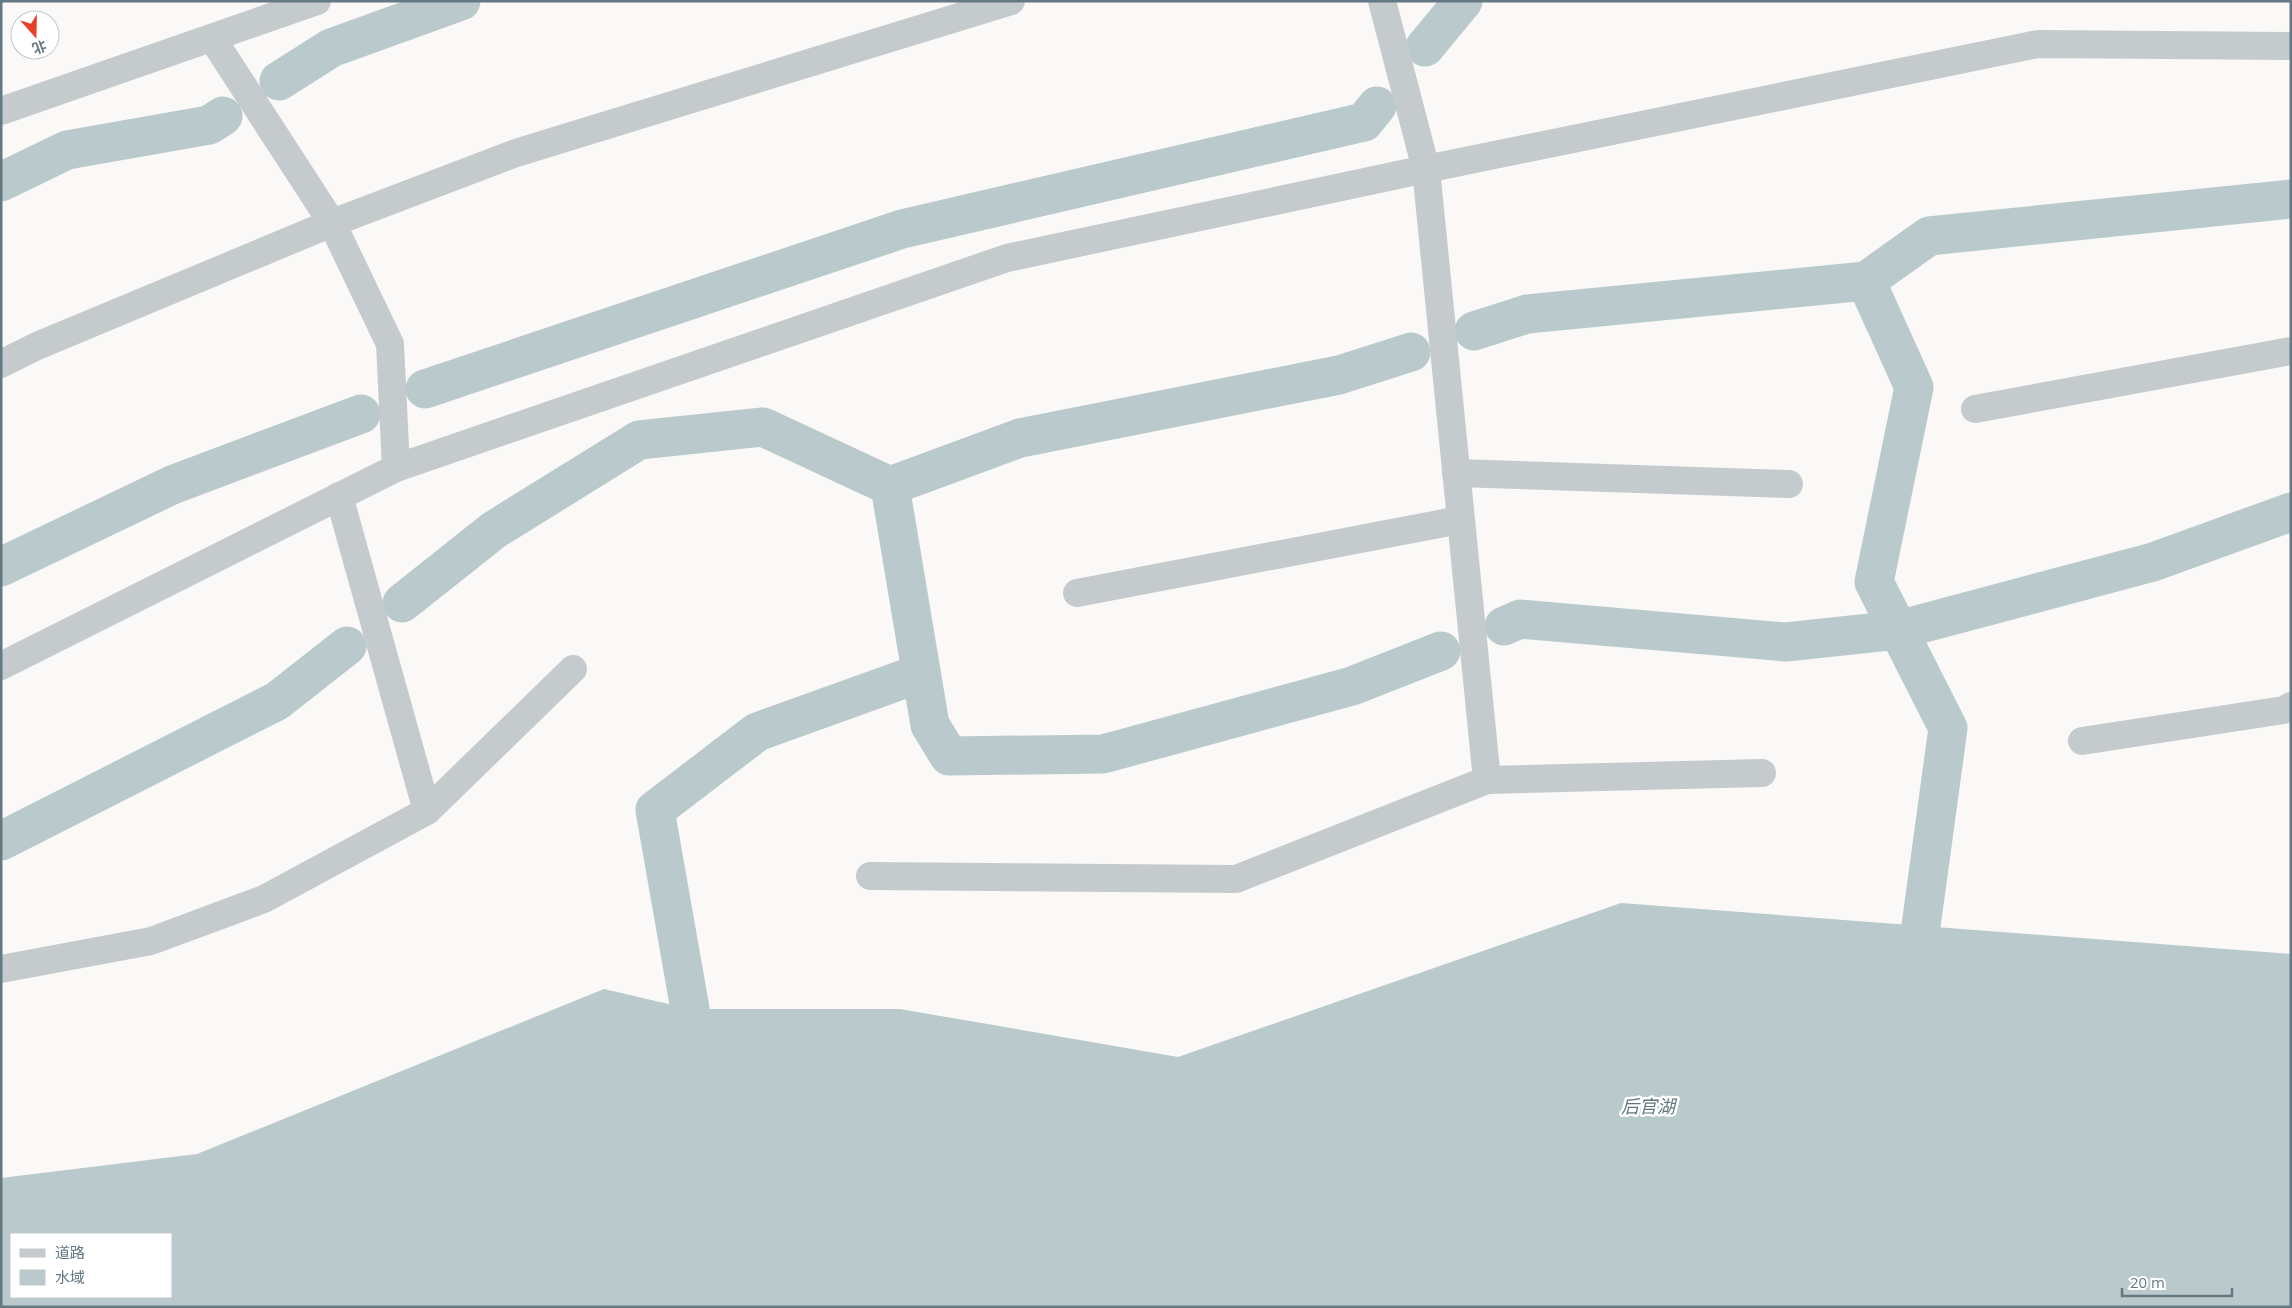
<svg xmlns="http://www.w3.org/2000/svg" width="2292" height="1308" viewBox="0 0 2292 1308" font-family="'Open Sans','Noto Sans SC',sans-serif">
	<rect width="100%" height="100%" fill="#faf9f7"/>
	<!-- water -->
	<path fill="#bac9cb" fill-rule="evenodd" d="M1621,903L2291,954V1307H1V1178L197,1154L604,989L690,1009H900L1178,1057ZM11,1234H171V1297H11Z"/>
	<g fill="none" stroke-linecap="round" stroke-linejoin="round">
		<!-- canal -->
		<g stroke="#bac9cb" stroke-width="39">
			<polyline points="1425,47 1463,1"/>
			<polyline points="279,81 331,48 461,1"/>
			<polyline points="1,182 67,150 209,125 223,116"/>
			<polyline points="1866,281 1914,387 1874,582 1948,728 1921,926"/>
			<polyline points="1474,331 1527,314 1866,281 1929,236 2291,199"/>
			<polyline points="425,389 902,229 1364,122 1377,106"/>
			<polyline points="890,486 1020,438 1339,375 1411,352"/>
			<polyline points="1,567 172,485 361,414"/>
			<polyline points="402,603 494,530 639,440 763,427 890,486 930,725 949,756 1103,754 1352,686 1441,651"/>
			<polyline points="1504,626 1520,619 1786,642 1898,630 2153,562 2291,512"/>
			<polyline points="1,841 277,701 347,646"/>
			<polyline points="690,1009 655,810 757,732 921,673"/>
		</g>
		<!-- street -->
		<g stroke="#c5cbcd" stroke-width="28">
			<polyline points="1382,1 1426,169 1487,780"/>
			<polyline points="212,38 332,223 390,344 396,468"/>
			<polyline points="1,111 317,1"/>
			<polyline points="1,364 37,346 332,223 516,153 1011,1"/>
			<polyline points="1975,409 2291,351"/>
			<polyline points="1456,473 1789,484"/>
			<polyline points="339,496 427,811"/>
			<polyline points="1077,593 1460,520"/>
			<polyline points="1,666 396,468 1007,258 1426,169 2038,44 2291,46"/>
			<polyline points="2082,741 2284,710 2291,706"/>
			<polyline points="870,876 1236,879 1487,780 1762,773"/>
			<polyline points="1,969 151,941 264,899 427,811 573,669"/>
		</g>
	</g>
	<g text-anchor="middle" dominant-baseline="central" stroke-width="5" stroke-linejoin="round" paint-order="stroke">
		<!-- water labels -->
		<g font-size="18" font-style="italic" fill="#5e787d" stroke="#fff">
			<text x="1648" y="1106">后官湖</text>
		</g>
	</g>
	<!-- border -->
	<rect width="2292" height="1308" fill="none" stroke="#647983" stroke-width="5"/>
	<!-- legend -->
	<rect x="10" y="1233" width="162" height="65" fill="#ffffff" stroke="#c1c9cd"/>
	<rect x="20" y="1249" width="25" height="8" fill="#c5cbcd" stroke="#c1c9cd"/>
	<text x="55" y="1258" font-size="15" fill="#647983">道路</text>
	<rect x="20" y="1270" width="25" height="15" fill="#bac9cb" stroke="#c1c9cd"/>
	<text x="55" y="1283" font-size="15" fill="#647983">水域</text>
	<!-- north arrow -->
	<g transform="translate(35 35) rotate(160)"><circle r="24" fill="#ffffff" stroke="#c1c9cd"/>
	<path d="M0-4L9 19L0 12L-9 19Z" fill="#e93e28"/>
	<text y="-8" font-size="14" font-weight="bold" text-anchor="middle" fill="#647983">北</text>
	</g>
	<!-- scale -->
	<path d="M2122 1288v8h110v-8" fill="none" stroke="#647983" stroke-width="2.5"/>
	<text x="2130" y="1288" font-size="15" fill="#647983" stroke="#ffffff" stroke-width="4" paint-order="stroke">20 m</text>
</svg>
